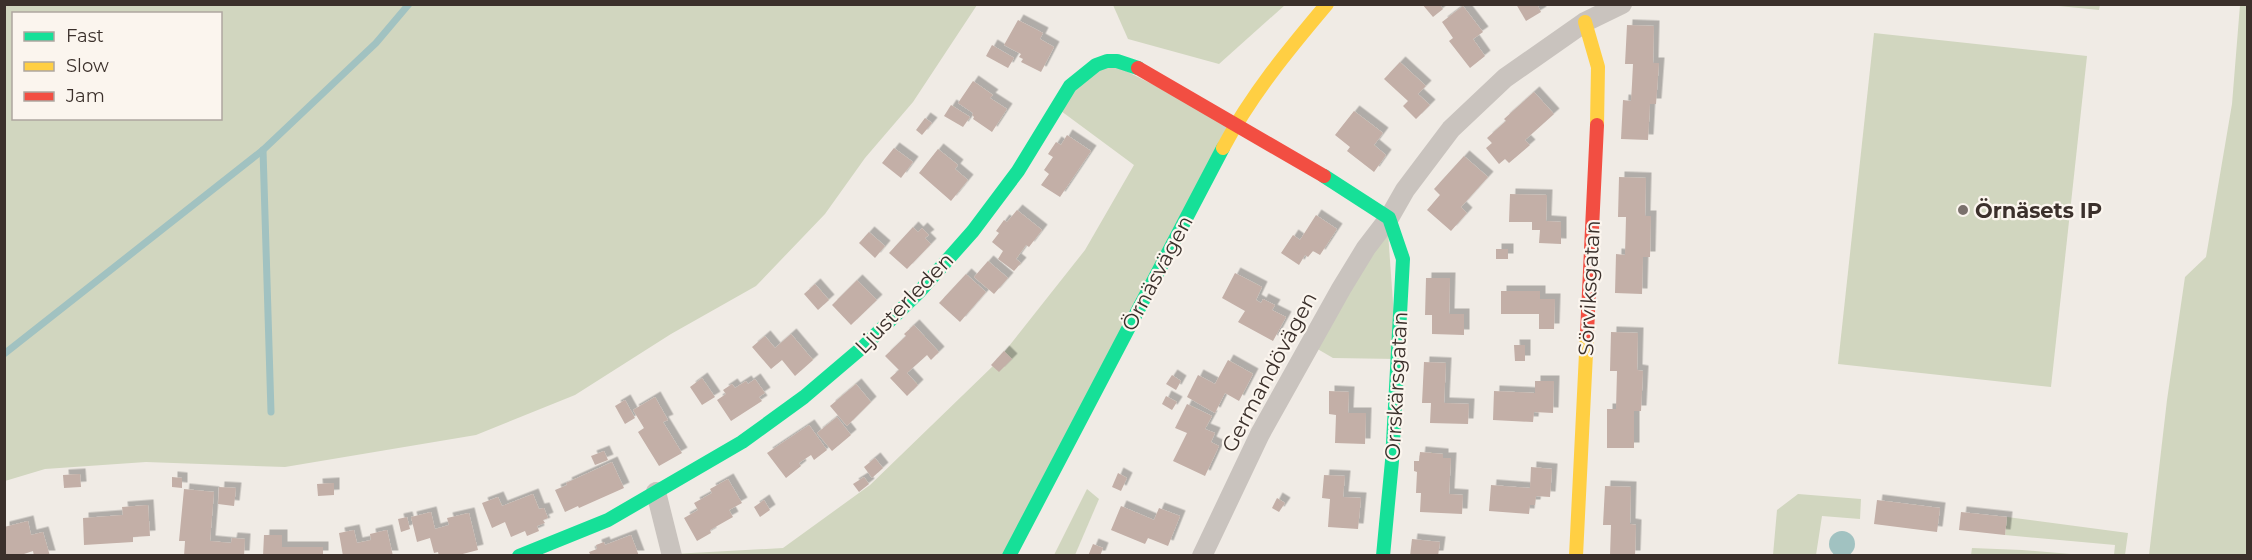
<svg xmlns="http://www.w3.org/2000/svg" width="2252" height="560" viewBox="0 0 2252 560" font-family="Montserrat,sans-serif">
	<defs>
		<filter id="shadow"><feDropShadow dx="5.5" dy="-5.5" stdDeviation="0" flood-color="#0004"/></filter>
	</defs>
	<rect width="100%" height="100%" fill="#f0ebe5"/>
	<!-- green -->
	<g fill="#d1d6bf" fill-rule="evenodd">
		<path d="M4,5L5,4L977,5L913,102L865,158L825,214L756,286L671,334L575,395L476,435L285,467L146,462L45,469L5,481ZM14,14H220V118H14Z"/>
		<polygon points="1113,5 1285,5 1219,64 1128,39"/>
		<polygon points="2049,5 2100,4 2100,5 2099,10"/>
		<polygon points="2240,5 2248,5 2247,555 2149,555 2167,400 2185,277 2206,257 2232,104"/>
		<polygon points="1874,33 2087,56 2051,387 1838,364"/>
		<polygon points="1106,61 1234,125 1008,555 673,556 673,554 783,548 870,485 994,365 1085,250 1134,165 1057,108"/>
		<polygon points="1387,218 1397,359 1333,358 1309,344"/>
		<polygon points="1087,489 1099,499 1075,555 1054,555"/>
		<polygon points="1798,494 1861,499 1860,519 1822,516 1816,555 1773,555 1777,510"/>
		<polygon points="2007,517 2128,533 2125,555 2114,555 2115,545 2005,535"/>
		<polygon points="1972,548 2022,550 2083,555 1971,555"/>
	</g>
	<!-- water -->
	<circle fill="#a1c2c1" cx="1842" cy="544" r="13"/>
	<g fill="none" stroke-linecap="round" stroke-linejoin="round">
		<!-- stream -->
		<g stroke="#a1c2c1" stroke-width="7">
			<polyline points="263,150 271,412"/>
			<polyline points="4,354 263,150 376,43 409,4"/>
		</g>
	</g>
	<!-- building -->
	<g fill="#c3afa7" filter="url(#shadow)">
		<polygon points="1422,4 1439,4 1443,9 1433,17"/>
		<polygon points="1516,4 1537,4 1541,12 1526,21"/>
		<polygon points="1463,6 1483,32 1473,39 1485,56 1470,68 1449,41 1453,38 1442,22"/>
		<polygon points="1018,20 1043,33 1040,39 1054,47 1041,72 1021,62 1023,59 1019,57 1021,54 1004,45"/>
		<polygon points="1627,25 1654,26 1653,63 1659,63 1656,104 1650,104 1648,140 1621,139 1623,100 1631,101 1632,84 1633,64 1625,64"/>
		<polygon points="992,45 1014,58 1008,68 986,56"/>
		<polygon points="1400,62 1426,86 1418,94 1430,105 1416,119 1403,106 1408,101 1384,79"/>
		<polygon points="973,81 993,95 990,98 1007,109 992,132 973,119 974,117 972,115 973,113 958,103"/>
		<polygon points="1534,92 1554,114 1525,140 1530,145 1509,163 1505,159 1499,164 1486,148 1492,143 1487,138 1506,121 1504,119"/>
		<polygon points="951,105 970,117 963,127 944,116"/>
		<polygon points="1354,111 1383,133 1374,145 1386,155 1374,172 1347,151 1350,147 1335,135"/>
		<polygon points="925,118 932,123 922,135 916,130"/>
		<polygon points="1067,135 1091,151 1060,197 1041,185 1049,174 1044,170 1053,157 1048,154 1056,142 1061,145"/>
		<polygon points="894,148 913,162 901,178 882,163"/>
		<polygon points="938,149 958,165 955,169 968,180 951,201 919,173"/>
		<polygon points="1464,156 1488,177 1461,207 1467,213 1451,231 1427,210 1440,195 1434,189"/>
		<polygon points="1619,177 1646,178 1645,216 1651,216 1650,257 1643,257 1642,294 1615,293 1616,254 1625,255 1626,217 1618,217"/>
		<polygon points="1510,194 1547,195 1546,221 1561,222 1561,244 1539,243 1540,230 1532,230 1532,222 1509,222"/>
		<polygon points="1017,210 1042,230 1029,247 1026,245 1016,259 1021,263 1014,271 998,259 1003,251 992,242 999,233 996,231 1004,220 1007,222"/>
		<polygon points="1316,215 1337,229 1320,255 1313,251 1308,257 1305,255 1299,265 1281,253 1293,235 1300,240"/>
		<polygon points="913,227 918,232 922,228 929,235 925,238 931,244 907,269 889,253"/>
		<polygon points="869,232 885,246 875,258 859,243"/>
		<rect x="1496" y="249" width="12" height="10"/>
		<polygon points="988,261 1008,278 994,294 974,277"/>
		<polygon points="1235,273 1262,287 1256,300 1261,303 1263,299 1275,305 1272,310 1286,317 1273,341 1238,322 1245,311 1222,298"/>
		<polygon points="966,274 986,292 960,322 939,303"/>
		<polygon points="1426,278 1450,278 1449,314 1464,314 1464,335 1432,334 1432,315 1425,315"/>
		<polygon points="857,280 877,300 851,325 832,305"/>
		<polygon points="815,284 829,300 818,310 804,294"/>
		<polygon points="1501,291 1540,291 1540,299 1555,299 1554,329 1539,329 1539,314 1501,314"/>
		<polygon points="914,325 939,352 931,360 927,355 907,373 918,385 907,396 890,378 899,370 885,356 906,336 904,334"/>
		<polygon points="1611,332 1638,333 1637,370 1643,371 1641,411 1634,411 1634,448 1607,448 1607,409 1616,409 1617,371 1610,371"/>
		<polygon points="791,334 813,360 795,376 782,360 771,369 752,347 765,336 775,348"/>
		<polygon points="1514,345 1525,345 1525,361 1515,361"/>
		<polygon points="1004,351 1012,359 999,372 991,365"/>
		<polygon points="1228,360 1253,374 1239,401 1225,393 1215,413 1187,397 1198,375 1215,384"/>
		<polygon points="1424,362 1446,363 1444,403 1469,404 1468,424 1430,423 1431,403 1422,403"/>
		<polygon points="1172,375 1181,381 1176,390 1166,384"/>
		<polygon points="702,378 715,397 702,405 690,387"/>
		<polygon points="755,379 765,393 759,397 762,401 731,421 717,400 726,394 723,390 732,384 735,388 746,381 748,384"/>
		<polygon points="1535,381 1554,381 1553,413 1534,412 1533,422 1493,420 1494,391 1535,393"/>
		<polygon points="856,384 871,402 847,426 830,406"/>
		<polygon points="1329,391 1349,392 1348,413 1366,413 1365,444 1335,443 1336,415 1329,414"/>
		<polygon points="1166,396 1177,402 1172,410 1162,404"/>
		<polygon points="655,397 668,420 663,422 682,453 659,466 638,432 644,428 633,410"/>
		<polygon points="625,400 635,418 625,424 615,406"/>
		<polygon points="1187,404 1212,416 1205,429 1215,433 1211,442 1219,446 1205,476 1173,461 1187,433 1175,428"/>
		<polygon points="837,417 851,435 832,451 817,433"/>
		<polygon points="809,425 827,450 814,460 811,455 799,463 801,466 786,478 767,453"/>
		<polygon points="604,451 608,460 595,465 591,456"/>
		<polygon points="1420,452 1443,454 1443,458 1451,458 1449,494 1463,495 1462,514 1420,512 1421,493 1416,493 1417,472 1414,471 1414,461 1419,461"/>
		<polygon points="875,458 883,468 872,478 864,467"/>
		<polygon points="612,462 624,488 579,508 578,506 565,512 555,490 567,485 566,483"/>
		<polygon points="1531,467 1552,469 1550,497 1536,496 1535,505 1530,505 1529,514 1489,511 1491,485 1530,488"/>
		<polygon points="1118,473 1127,478 1121,491 1112,487"/>
		<polygon points="80,474 81,487 64,488 63,475"/>
		<polygon points="1324,475 1345,476 1343,497 1361,498 1358,529 1328,527 1330,499 1322,498"/>
		<polygon points="172,477 182,478 182,488 172,487"/>
		<polygon points="864,477 869,484 859,492 853,484"/>
		<polygon points="728,479 742,503 729,510 733,517 710,530 711,533 697,541 684,518 698,510 694,503 712,493 710,489"/>
		<polygon points="334,483 334,495 318,496 317,484"/>
		<polygon points="1605,486 1631,487 1630,524 1636,525 1635,556 1610,556 1611,525 1603,525"/>
		<polygon points="219,487 236,488 234,506 218,504"/>
		<polygon points="184,489 214,492 210,541 231,543 232,538 245,539 244,556 184,556 185,541 179,541"/>
		<polygon points="533,494 539,509 544,508 548,518 543,520 545,523 537,526 539,531 527,536 525,531 511,537 505,522 492,528 482,503 498,497 502,506"/>
		<polygon points="1277,498 1285,503 1279,512 1272,508"/>
		<polygon points="764,500 770,510 760,517 754,507"/>
		<polygon points="1877,500 1940,508 1937,532 1874,524"/>
		<polygon points="148,505 150,536 133,537 133,542 84,545 83,518 123,515 122,507"/>
		<polygon points="1121,506 1154,520 1159,508 1180,516 1168,546 1148,538 1145,544 1111,530"/>
		<polygon points="431,512 435,529 449,525 447,518 469,513 478,550 455,556 439,556 438,552 434,553 430,538 417,542 411,517"/>
		<polygon points="1961,512 2007,517 2005,535 1959,530"/>
		<polygon points="407,517 410,529 401,532 398,519"/>
		<polygon points="28,521 31,535 43,532 50,556 34,556 33,551 18,556 4,556 4,527"/>
		<polygon points="354,530 357,543 371,540 370,534 387,530 393,556 343,556 339,533"/>
		<polygon points="264,535 282,535 282,547 323,547 323,556 263,556"/>
		<polygon points="631,535 639,556 591,556 589,552 597,549 596,545 604,542 605,545"/>
		<polygon points="1412,539 1440,542 1438,556 1410,556"/>
		<polygon points="1093,544 1103,548 1100,556 1088,556"/>
	</g>
	<g fill="none" stroke-linecap="round" stroke-linejoin="round">
		<!-- street -->
		<g stroke="#c9c3be" stroke-width="20">
			<polyline points="656,492 672,556"/>
			<polyline points="1202,556 1260,434 1341,289 1366,248 1389,218 1405,190 1451,129 1505,78 1585,22 1622,4"/>
		</g>
		<!-- fast -->
		<g stroke="#16e098" stroke-width="14">
			<polyline points="1324,176 1389,218 1403,259 1392,461 1383,556"/>
			<polyline points="519,556 608,520 742,442 804,397 864,346 919,292 973,231 1018,171 1070,86 1096,65 1107,61 1117,61 1138,68"/>
			<polyline points="1009,556 1223,148"/>
		</g>
		<!-- slow -->
		<g stroke="#ffcf43" stroke-width="14">
			<polyline points="1585,22 1598,67 1597,125"/>
			<path d="M1223,148C1251,95 1289,49 1327,4"/>
			<polyline points="1576,556 1587,333"/>
		</g>
		<!-- jam -->
		<g stroke="#f24e42" stroke-width="14">
			<polyline points="1138,68 1324,176"/>
			<polyline points="1587,333 1597,125"/>
		</g>
	</g>
	<!-- markers -->
	<circle fill="#7a716c" stroke="#fbf5ee" stroke-width="2" cx="1963" cy="210" r="6"/>
	<g text-anchor="middle" dominant-baseline="central" stroke-width="4.5" stroke-linejoin="round" paint-order="stroke">
		<!-- poi labels -->
		<g font-size="21" font-weight="bold" fill="#3b302b" stroke="#fbf5ee" text-anchor="start">
			<text x="1975" y="210">Örnäsets IP</text>
		</g>
		<!-- street labels -->
		<g font-size="21" fill="#3b302b" stroke="#fbf5ee">
			<text transform="translate(1157 273) rotate(-62)">Örnäsvägen</text>
			<text transform="translate(1589 288) rotate(-87)">Sörviksgatan</text>
			<text transform="translate(904 303) rotate(-46)">Ljusterleden</text>
			<text transform="translate(1269 372) rotate(-62)">Germandövägen</text>
			<text transform="translate(1396 386) rotate(-87)">Orrskärsgatan</text>
		</g>
	</g>
	<!-- border -->
	<rect width="2252" height="560" fill="none" stroke="#3b302b" stroke-width="12"/>
	<!-- legend -->
	<rect x="12" y="12" width="210" height="108" fill="#fbf5ee" stroke="#aea6a0" stroke-width="1.5"/>
	<rect x="24" y="32" width="30" height="9" fill="#16e098" stroke="#aea6a0" stroke-width="1.5"/>
	<text x="66" y="42" font-size="18" fill="#3b302b">Fast</text>
	<rect x="24" y="62" width="30" height="9" fill="#ffcf43" stroke="#aea6a0" stroke-width="1.5"/>
	<text x="66" y="72" font-size="18" fill="#3b302b">Slow</text>
	<rect x="24" y="92" width="30" height="9" fill="#f24e42" stroke="#aea6a0" stroke-width="1.5"/>
	<text x="66" y="102" font-size="18" fill="#3b302b">Jam</text>
</svg>
